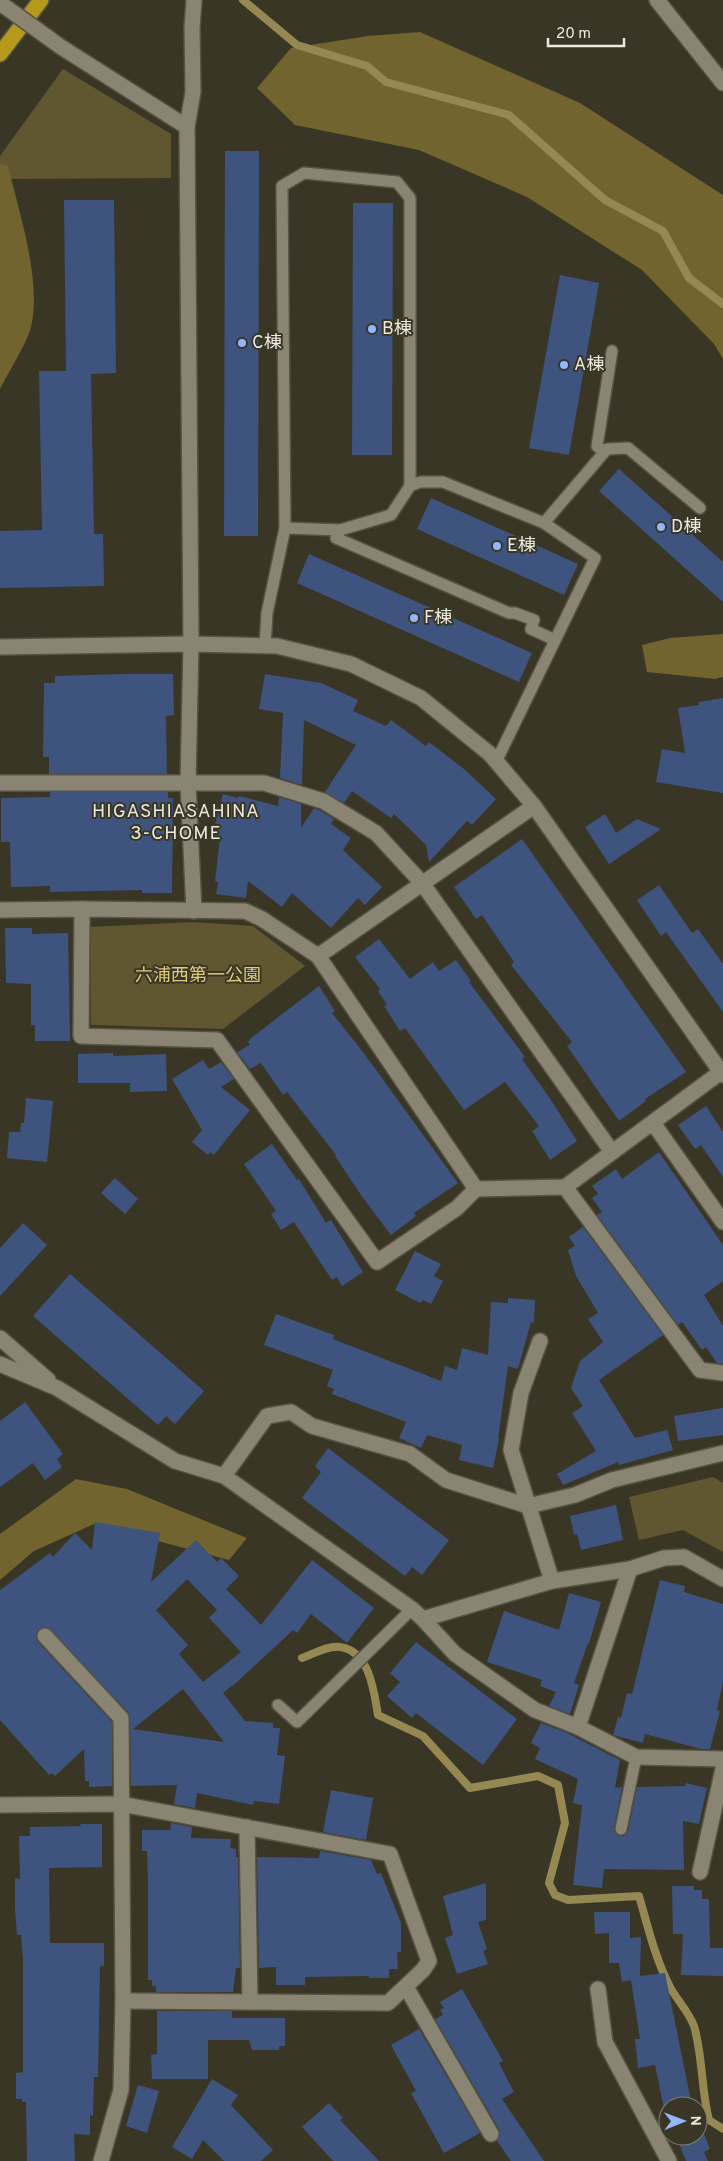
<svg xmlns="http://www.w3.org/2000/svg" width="723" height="2161" viewBox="0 0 723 2161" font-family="Overpass,'Noto Sans JP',sans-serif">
	<rect width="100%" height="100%" fill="#3a3626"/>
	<!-- green -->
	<g fill="#605630">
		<polygon points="63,69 171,134 171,178 0,179 0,156"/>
		<polygon points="192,922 253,926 305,966 223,1029 91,1025 90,927"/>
		<polygon points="713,1477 723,1483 723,1552 683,1530 639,1540 629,1497"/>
	</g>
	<!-- forest -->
	<g fill="#71642f">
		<polygon points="420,32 580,103 723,195 723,359 714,344 642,270 527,197 419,150 295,125 257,88 291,48 368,36"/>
		<path d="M0,164L8,166C19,212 42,281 31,327C27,343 8,373 0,389Z"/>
		<polygon points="723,634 723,677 715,679 647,672 642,645 670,638"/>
		<polygon points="76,1479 127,1489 247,1538 229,1560 94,1524 34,1551 0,1580 0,1534"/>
	</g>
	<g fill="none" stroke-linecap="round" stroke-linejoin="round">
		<!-- stream -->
		<g stroke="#958852" stroke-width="8">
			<polyline points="243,0 297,45 367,66 386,82 509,115 605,200 663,231 689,278 723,304"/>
			<path d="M302,1658C313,1654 329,1645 340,1647C370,1651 374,1692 378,1715L423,1736L470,1788L538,1776L558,1785L565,1823L549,1883L555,1895L568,1900L639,1896C648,1927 655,1958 670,1987C677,2000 689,2012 694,2026C703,2057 701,2089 709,2120L723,2129"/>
		</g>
	</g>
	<!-- building -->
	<g fill="#3e537d" fill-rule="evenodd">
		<polygon points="225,151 259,151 258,536 224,536"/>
		<polygon points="64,200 114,200 116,373 91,374 94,534 103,534 104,586 0,588 0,531 42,530 39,371 66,371"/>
		<polygon points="353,203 393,203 392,455 352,455"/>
		<polygon points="560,275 599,283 569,455 529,448"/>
		<polygon points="619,469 723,562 723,602 599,491"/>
		<polygon points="431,498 578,564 564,595 417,529"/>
		<polygon points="309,554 532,653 519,682 297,583"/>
		<polygon points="122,674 173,674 174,715 166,716 167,774 49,774 49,757 43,757 44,683 55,683 55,676"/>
		<polygon points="265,674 321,683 358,700 353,711 386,726 391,720 426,746 429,742 464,769 496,799 472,825 467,821 429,862 426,845 394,814 391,818 352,791 344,803 325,792 356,745 304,720 302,785 280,778 283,713 259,709"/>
		<polygon points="723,698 723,793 656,782 662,749 685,753 678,708 699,705 699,702"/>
		<polygon points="50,792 168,792 168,798 173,798 172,893 142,893 142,890 50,892 50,886 11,887 10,842 1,842 1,798 50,797"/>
		<polygon points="223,794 238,798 239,796 278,806 279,797 301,804 301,828 314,808 319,810 334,819 331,824 351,838 343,850 382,887 365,905 358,898 331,928 292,893 282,907 248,881 246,898 216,894 218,882 215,881 220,838 212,836"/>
		<polygon points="605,814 616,833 637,819 661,829 609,864 585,827"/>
		<polygon points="522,839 686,1072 645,1099 646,1101 619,1121 567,1046 572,1042 511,965 514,962 482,915 476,919 454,887"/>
		<polygon points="659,885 692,933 698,929 723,964 723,1012 666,932 661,936 637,900"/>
		<polygon points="5,928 32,928 32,934 68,933 70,1041 35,1041 35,1025 31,1025 31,984 6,983"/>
		<polygon points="379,939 410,979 433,962 439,971 456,960 471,981 469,982 525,1057 522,1059 549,1097 577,1141 550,1160 532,1131 539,1126 505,1082 464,1110 405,1028 400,1031 384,1006 387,1005 378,991 380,989 355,957"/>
		<polygon points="319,986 335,1011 332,1013 363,1052 458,1183 414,1213 416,1216 391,1235 363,1198 335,1156 336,1155 287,1092 283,1095 261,1063 250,1069 237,1052 250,1045 248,1042 251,1038"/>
		<polygon points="113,1053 113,1056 166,1054 167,1091 130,1092 130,1083 78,1083 78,1054"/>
		<polygon points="203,1060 209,1069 221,1062 234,1079 221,1087 250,1110 214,1155 210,1152 208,1155 192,1142 202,1130 172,1079"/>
		<polygon points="26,1098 53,1101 47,1162 7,1158 9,1132 20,1132 21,1123 24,1123"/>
		<polygon points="706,1106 723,1132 723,1177 701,1145 695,1149 678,1125"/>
		<polygon points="272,1144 297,1180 299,1179 326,1223 331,1220 363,1272 342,1286 337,1277 332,1280 294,1222 281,1230 271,1214 276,1211 244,1164"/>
		<polygon points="659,1152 723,1245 723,1281 704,1295 723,1326 723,1364 717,1363 706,1347 702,1350 682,1322 678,1325 597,1215 602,1212 592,1198 598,1194 592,1186 616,1169 622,1179"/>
		<polygon points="115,1178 138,1199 125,1214 101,1193"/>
		<polygon points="23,1223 47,1245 0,1296 0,1248"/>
		<polygon points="583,1227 663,1335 599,1380 635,1438 667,1430 673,1450 619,1465 618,1462 563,1485 557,1474 596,1451 572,1413 583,1406 571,1388 580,1361 603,1342 588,1319 598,1313 576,1276 568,1250 575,1246 569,1237"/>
		<polygon points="415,1251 441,1264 434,1276 443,1281 431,1304 423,1300 420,1303 395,1290"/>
		<polygon points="70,1274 204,1391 175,1424 166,1416 158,1425 33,1316"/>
		<polygon points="508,1298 535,1300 534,1323 531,1322 518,1369 508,1366 498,1439 499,1439 493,1468 459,1460 462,1445 427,1435 421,1448 399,1438 406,1422 332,1394 334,1389 327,1386 333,1370 264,1345 276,1314 334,1335 333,1339 441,1381 445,1366 457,1370 462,1348 488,1355 491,1302 508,1303"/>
		<polygon points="25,1402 63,1454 57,1459 62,1467 45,1480 33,1463 0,1487 0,1421"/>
		<polygon points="723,1408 723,1435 678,1441 674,1416"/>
		<polygon points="328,1448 449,1540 422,1575 412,1567 405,1576 302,1498 321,1472 315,1466"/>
		<polygon points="616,1505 623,1540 581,1550 577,1534 574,1535 570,1516"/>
		<path d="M95,1522L160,1533L151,1582L196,1540L217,1562L221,1558L239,1576L226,1589L261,1625L312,1560L374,1608L347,1643L311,1614L297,1633L293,1630L237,1682L223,1693L245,1721L273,1723V1728H280L277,1755L285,1756L279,1804L254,1801L253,1805L197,1793L195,1808L174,1804L177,1785L131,1786L130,1718L128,1712L47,1627L38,1630L36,1638L38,1642L112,1722V1786L89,1787V1781H85L84,1749L55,1776L52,1773L49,1775L0,1720V1590L50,1553L53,1557L75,1533L92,1550ZM187,1579L217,1610L209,1618L241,1652L203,1682L179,1654L188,1645L156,1610ZM183,1689L224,1742L133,1729Z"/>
		<polygon points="660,1580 685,1586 684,1592 723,1604 723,1681 717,1710 720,1711 710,1749 701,1749 645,1734 643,1743 613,1735 618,1717 621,1718 627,1693 632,1694"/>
		<polygon points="569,1593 601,1602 589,1644 588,1643 574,1683 579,1685 570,1714 549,1706 556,1692 540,1686 542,1680 487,1662 504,1611 559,1630"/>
		<polygon points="416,1642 517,1719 483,1765 416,1713 412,1718 387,1696 400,1682 390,1673"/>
		<polygon points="541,1723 565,1732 620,1760 615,1788 622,1787 614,1828 614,1832 619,1836 624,1836 628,1831 637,1787 685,1786 686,1783 707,1788 699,1824 683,1821 684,1870 604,1869 602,1888 573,1885 582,1805 573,1803 578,1779 535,1759 540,1748 531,1743"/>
		<polygon points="331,1790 373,1798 366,1840 323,1832"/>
		<polygon points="171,1823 192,1827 191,1838 231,1839 230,1848 236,1849 236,1857 238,1857 240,1968 236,1968 233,1992 156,1992 156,1986 152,1986 152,1980 148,1980 148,1880 147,1851 142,1851 142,1830 170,1830"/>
		<polygon points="80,1824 102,1824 102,1867 49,1868 50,1943 104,1943 104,1966 100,1966 98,2077 94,2077 93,2116 90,2115 90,2135 74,2134 75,2161 27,2161 26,2102 22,2102 22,2099 16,2099 16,2073 23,2072 23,1960 21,1935 17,1935 15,1909 15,1878 20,1879 19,1836 30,1836 30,1827 81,1826"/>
		<polygon points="320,1851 371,1860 377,1874 381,1873 401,1923 401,1952 397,1952 398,1969 389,1969 389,1978 369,1978 369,1976 305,1977 305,1985 276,1985 276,1967 259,1968 257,1857 319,1858"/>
		<polygon points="486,1883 486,1920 478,1922 487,1949 483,1951 488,1964 457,1974 445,1938 453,1935 443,1896"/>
		<polygon points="672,1886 694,1886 694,1890 702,1890 702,1899 709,1899 710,1948 723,1948 723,1976 681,1975 683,1934 673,1934"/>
		<polygon points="594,1912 630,1912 630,1938 641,1937 640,1976 665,1973 692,2106 668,2106 668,2117 667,2113 665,2114 655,2065 638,2068 635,2039 640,2039 631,1980 622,1982 619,1963 609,1963 609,1933 595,1934"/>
		<polygon points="462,1989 503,2061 499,2063 514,2092 502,2099 544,2161 511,2161 497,2141 500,2134 499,2129 435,2019 443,2015 440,2010 444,2008 440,2002"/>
		<polygon points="157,2011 232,2011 232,2018 285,2018 285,2046 279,2046 279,2050 252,2050 249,2040 208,2040 208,2079 152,2079 151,2055 157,2054"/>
		<polygon points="419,2029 480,2133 444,2153 411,2093 416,2091 391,2045"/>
		<polygon points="212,2079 238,2095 231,2105 273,2150 261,2161 224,2161 203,2140 192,2159 172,2147"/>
		<polygon points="138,2085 159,2091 147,2133 126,2126"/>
		<polygon points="329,2103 343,2118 340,2120 379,2161 333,2161 302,2127"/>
		<polygon points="702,2129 710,2149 704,2152 708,2161 686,2161 676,2136 698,2136 698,2130"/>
	</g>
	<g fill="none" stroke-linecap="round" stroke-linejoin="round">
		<defs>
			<g id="lane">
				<polyline points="604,452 597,446 612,351"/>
				<polyline points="285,528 340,530 391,515 410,486 420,482 443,482 544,523"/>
				<polyline points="340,530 336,538 509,613 515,613 534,620 531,629 555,640"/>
				<polyline points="265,646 267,613 285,528 282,186 304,173 397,182 410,198 410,486"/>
				<polyline points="496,762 595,558 544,523 607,449 628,448 700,508"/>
				<polyline points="278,1705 297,1722 412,1609"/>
				<polyline points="621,1829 636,1757"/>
			</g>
			<g id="street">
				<polyline points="657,0 723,83"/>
				<polyline points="61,47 187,127 191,644 188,784 194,911"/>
				<polyline points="187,127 193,92 192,28 194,0"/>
				<polyline points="0,783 264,783 323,801 376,833 422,883 612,1152"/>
				<polyline points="82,909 81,1036 217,1040 377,1262 457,1208 476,1189"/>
				<polyline points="0,910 82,909 245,911 262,919 318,956 476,1189 565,1187 721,1072"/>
				<polyline points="318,956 534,806"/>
				<polyline points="653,1123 723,1222"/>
				<polyline points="565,1187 700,1370 723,1373"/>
				<polyline points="0,1338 48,1380"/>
				<polyline points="540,1341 521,1393 511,1450 552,1581"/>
				<polyline points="0,1364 57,1388 175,1461 224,1476 412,1609 423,1619 552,1581 630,1569 664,1558 684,1557 723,1579"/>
				<polyline points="224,1476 267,1416 291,1412 312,1426 410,1454 446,1480 528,1506 575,1495 612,1480 723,1453"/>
				<polyline points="423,1619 455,1654 535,1710 578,1727 636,1757 723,1759"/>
				<polyline points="45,1636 121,1718 123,2001 121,2090 101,2161"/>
				<polyline points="578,1727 630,1569"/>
				<polyline points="0,1805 121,1804 390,1854 429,1961 423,1970 388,2003 123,2001"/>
				<polyline points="247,1827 250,2002"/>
				<polyline points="700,1872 723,1769"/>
				<polyline points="406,1987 491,2134"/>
				<polyline points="598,1989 605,2042 669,2161"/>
			</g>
			<polyline id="secondary" points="0,647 191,644 277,646 351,664 421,698 490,754 534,806 723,1075"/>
			<polyline id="highway" points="0,54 41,0"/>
		</defs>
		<!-- lane casing -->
		<use href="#lane" stroke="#565244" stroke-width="14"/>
		<!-- street casing -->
		<use href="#street" stroke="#565244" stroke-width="18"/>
		<!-- secondary casing -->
		<use href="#secondary" stroke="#565244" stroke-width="18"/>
		<!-- highway casing -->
		<use href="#highway" stroke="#565244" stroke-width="18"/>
		<!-- lane -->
		<use href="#lane" stroke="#8a8573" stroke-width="11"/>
		<!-- street -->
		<use href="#street" stroke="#8a8573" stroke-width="15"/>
		<!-- secondary -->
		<use href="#secondary" stroke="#8a8573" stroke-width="15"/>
		<!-- highway -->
		<use href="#highway" stroke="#b4991a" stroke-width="15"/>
		<defs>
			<polyline id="street-bridge" points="0,3 61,47"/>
		</defs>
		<!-- street-bridge casing -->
		<use href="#street-bridge" stroke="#565244" stroke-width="18" stroke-linecap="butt"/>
		<!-- street-bridge -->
		<use href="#street-bridge" stroke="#8a8573" stroke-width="15"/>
	</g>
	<!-- markers -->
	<g fill="#92b7fd" stroke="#3a3626" stroke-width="2">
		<circle cx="372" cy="329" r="5"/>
		<circle cx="242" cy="343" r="5"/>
		<circle cx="564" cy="365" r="5"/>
		<circle cx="661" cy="527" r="5"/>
		<circle cx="497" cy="546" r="5"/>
		<circle cx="414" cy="618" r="5"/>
	</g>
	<g text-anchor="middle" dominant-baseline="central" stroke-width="4" stroke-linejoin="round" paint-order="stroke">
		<!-- poi labels -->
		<g font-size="18" fill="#ece9df" stroke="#3a3626" text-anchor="start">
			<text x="382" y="329">B棟</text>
			<text x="252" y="343">C棟</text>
			<text x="574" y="365">A棟</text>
			<text x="671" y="527">D棟</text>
			<text x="507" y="546">E棟</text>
			<text x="424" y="618">F棟</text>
		</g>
		<!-- park labels -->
		<g font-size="18" fill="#deca79" stroke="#3a3626">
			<text x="198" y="976">六浦西第一公園</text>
		</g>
		<!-- neighbourhood labels -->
		<g font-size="19" letter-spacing="1" fill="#ece9df" stroke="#3a3626">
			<text x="176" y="812">HIGASHIASAHINA<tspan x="176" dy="22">3-CHOME</tspan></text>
		</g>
	</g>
	<!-- north arrow -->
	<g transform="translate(683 2121) rotate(89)"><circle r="24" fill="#3a3626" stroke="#817e70"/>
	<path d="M0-4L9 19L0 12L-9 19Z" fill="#92b7fd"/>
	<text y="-8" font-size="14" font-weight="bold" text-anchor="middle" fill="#ece9df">N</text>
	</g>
	<!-- scale -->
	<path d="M548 38v8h76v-8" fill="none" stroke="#ece9df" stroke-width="2.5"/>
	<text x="556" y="38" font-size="15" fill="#ece9df" stroke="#3a3626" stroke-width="4" paint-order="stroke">20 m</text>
</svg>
